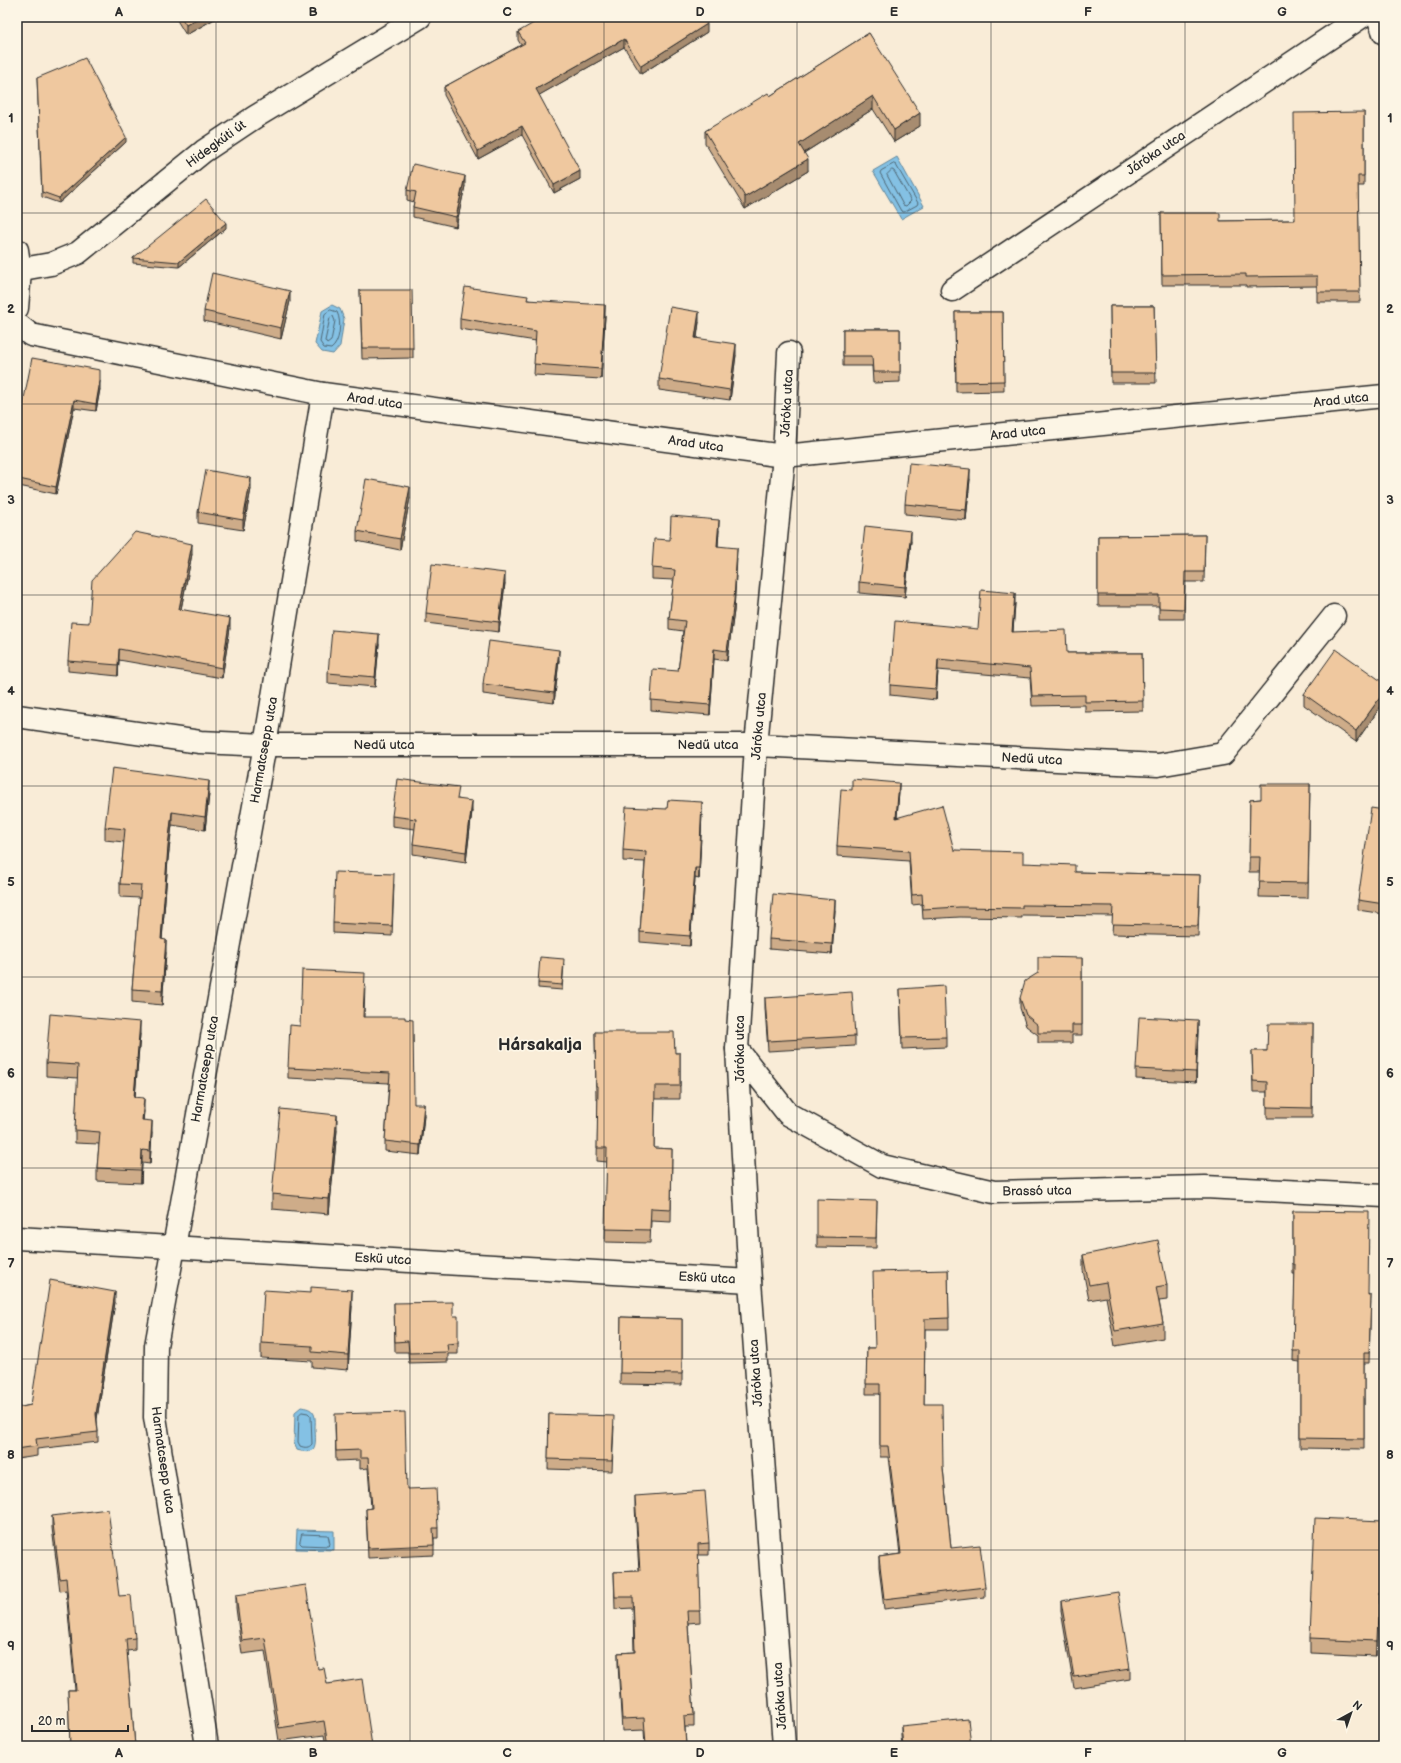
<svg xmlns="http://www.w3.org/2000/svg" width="1401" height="1763" viewBox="0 0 1401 1763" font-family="'Balsamiq Sans',sans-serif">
	<rect width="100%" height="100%" fill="#f9ecd7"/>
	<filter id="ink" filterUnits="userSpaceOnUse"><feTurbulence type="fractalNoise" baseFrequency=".025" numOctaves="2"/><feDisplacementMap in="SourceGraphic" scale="8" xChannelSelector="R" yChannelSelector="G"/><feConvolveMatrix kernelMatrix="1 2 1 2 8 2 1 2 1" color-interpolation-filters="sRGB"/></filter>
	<g filter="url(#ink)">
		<!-- water -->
		<g fill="#84c1e4" stroke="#60859a">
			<polygon points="897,157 924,206 901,219 873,171"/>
			<polygon points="332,305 340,309 344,319 340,346 333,354 322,352 315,344 322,311"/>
			<path d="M301,1407C306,1408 311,1408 314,1414C316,1418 315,1425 315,1429C316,1445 317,1456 297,1450L294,1443L295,1412Z"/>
			<polygon points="297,1530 334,1531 334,1550 296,1549"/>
		</g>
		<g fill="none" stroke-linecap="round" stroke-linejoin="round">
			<!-- shore -->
			<g stroke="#4f6775" stroke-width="1">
				<polygon points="894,164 896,165 918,203 917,205 904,212 901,211 880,173 881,171"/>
				<polygon points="892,170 894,171 911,201 906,206 903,205 887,175"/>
				<path d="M331,310L337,312C342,322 340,343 331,349L324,348L320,342L325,314Z"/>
				<polygon points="333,316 335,321 331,341 327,344 325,341 330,318"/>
				<path d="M302,1412L308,1413L311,1416L312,1444C309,1448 305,1448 300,1446L298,1442L299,1415Z"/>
				<polygon points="302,1534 328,1535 330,1544 328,1546 302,1545 300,1543"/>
			</g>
			<defs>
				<g id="street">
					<polyline points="1378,17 1384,33"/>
					<polyline points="17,250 20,271 17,308"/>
					<polyline points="952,290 1361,17"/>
					<polyline points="17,324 31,335 323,394 784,456 1384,396"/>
					<polyline points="17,716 200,742 265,745 756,745 1158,765 1223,754 1334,616"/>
					<polyline points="737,1049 788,1114 882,1166 994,1192 1205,1187 1384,1196"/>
					<polyline points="17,1238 750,1281"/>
					<polyline points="207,1746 155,1417 156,1346 265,745 323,394"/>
					<polyline points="784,1746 750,1281 737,1049 756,745 784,456 789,353"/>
				</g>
				<polyline id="secondary" points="17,270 51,264 78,253 204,151 255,117 420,17"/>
			</defs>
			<!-- street casing -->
			<use href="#street" stroke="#2b2b2b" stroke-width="25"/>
			<!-- secondary casing -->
			<use href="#secondary" stroke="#2b2b2b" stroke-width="25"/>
			<!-- street -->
			<use href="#street" stroke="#fcf5e5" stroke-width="22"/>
			<!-- secondary -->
			<use href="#secondary" stroke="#fcf5e5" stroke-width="22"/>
		</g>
		<!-- wall -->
		<g fill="#ceac89" stroke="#2b2b2b">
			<polygon points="175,17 218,17 186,35"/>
			<polygon points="518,32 707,32 641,74 624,47 539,95 580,179 554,193 522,135 478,159 444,95 444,87 521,45 518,40"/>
			<polygon points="869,33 920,126 894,142 873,109 804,153 808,171 745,209 705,143 705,131 770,96"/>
			<polygon points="37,78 126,142 59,203 42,197"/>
			<polygon points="1364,112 1364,186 1358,186 1360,302 1317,302 1317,286 1246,287 1246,285 1162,285 1161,213 1220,221 1295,220"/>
			<polygon points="465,186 456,227 413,217 413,207 414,202 407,200 407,190"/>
			<polygon points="226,228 179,267 133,263 133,258"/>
			<polygon points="360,290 413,348 413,358 362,359"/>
			<polygon points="528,300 605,316 601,379 534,375 536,341 460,329 460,318"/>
			<polygon points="290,301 281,339 204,321 204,311"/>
			<polygon points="1110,306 1154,306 1156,383 1111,383"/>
			<polygon points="955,312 1003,312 1004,391 956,392"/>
			<polygon points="699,322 697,338 736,355 730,400 659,390 659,379"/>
			<polygon points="843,329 900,329 900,382 873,383 872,366 843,366"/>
			<polygon points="100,389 96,411 74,408 56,494 19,486 17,500 20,419"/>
			<polygon points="970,479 966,520 905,514 905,504"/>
			<polygon points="251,489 243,530 198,523 198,512"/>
			<polygon points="410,498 400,550 357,541 357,531"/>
			<polygon points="719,530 718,546 737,558 734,611 727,661 714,659 710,715 651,710 651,700 678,671 683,631 669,629 669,619 674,580 652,579 652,568 670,540"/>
			<polygon points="1205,535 1204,582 1185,582 1184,619 1159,619 1159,606 1098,606 1098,536"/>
			<polygon points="911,541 905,597 859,593 859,582"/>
			<polygon points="192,554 181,609 230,628 222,678 119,660 118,676 68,671 68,661 89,623"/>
			<polygon points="505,583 499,632 426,623 426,613"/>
			<polygon points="1015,603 1013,632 1067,653 1142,653 1143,711 1085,712 1085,705 1032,706 1030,678 938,670 936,700 890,695 890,685 978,629"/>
			<polygon points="379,644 375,687 328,683 328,673"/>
			<polygon points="559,660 554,703 483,694 483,684"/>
			<polygon points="1384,683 1384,702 1356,742 1304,705 1304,694"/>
			<polygon points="1310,784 1308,898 1259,897 1260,872 1249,872 1250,800 1261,799"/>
			<polygon points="852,790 899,792 897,817 954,850 1023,863 1075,872 1200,875 1198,936 1112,934 1113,916 1022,915 1022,918 960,917 923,919 922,904 912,905 909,861 837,856 837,846"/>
			<polygon points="209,794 205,830 172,825 168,859 162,940 166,953 162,1005 132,1002 132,989 140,898 120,897 120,884 124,842 105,840 105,827"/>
			<polygon points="459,799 472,811 466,862 413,854 413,844 415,829 392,826 392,816"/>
			<polygon points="1384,810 1384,914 1358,910 1358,900"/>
			<polygon points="702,812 699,879 695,878 690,946 640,942 640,932 645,862 623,861 623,850"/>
			<polygon points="394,884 392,936 333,933 333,923"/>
			<polygon points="835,910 832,954 769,949 769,939"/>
			<polygon points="1082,958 1082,1035 1072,1035 1072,1043 1038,1043 1038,1035 1026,1026 1020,1008 1020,998"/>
			<polygon points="564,964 562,990 538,988 538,983"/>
			<polygon points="365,984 364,1017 414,1104 424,1115 420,1155 385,1151 385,1141 389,1083 288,1078 288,1068 300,1026"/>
			<polygon points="900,989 946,1037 946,1047 902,1049"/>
			<polygon points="765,998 855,1036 855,1046 768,1051 765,1008"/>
			<polygon points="1313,1024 1312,1118 1267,1118 1267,1092 1253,1092 1252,1051 1267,1051"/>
			<polygon points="1198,1030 1196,1082 1136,1079 1136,1069"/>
			<polygon points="595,1032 675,1053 680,1053 680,1099 655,1099 654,1148 672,1149 671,1222 651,1221 650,1243 605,1242 607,1162 597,1161 598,1099 596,1099"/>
			<polygon points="140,1034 135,1097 144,1111 143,1120 152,1133 150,1164 142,1163 141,1183 97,1181 97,1168 99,1144 75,1143 75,1130 78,1078 46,1076 46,1063"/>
			<polygon points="337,1130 329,1214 272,1209 272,1194"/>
			<polygon points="877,1201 876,1248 817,1247 817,1237"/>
			<polygon points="1293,1211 1369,1295 1371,1295 1369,1363 1364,1363 1364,1449 1300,1448 1300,1362 1293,1361 1295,1274 1293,1274"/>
			<polygon points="1083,1255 1167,1285 1167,1300 1159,1301 1163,1323 1163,1338 1115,1346 1106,1297 1089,1300 1083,1270"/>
			<polygon points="948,1270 949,1329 925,1329 924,1404 943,1468 951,1548 985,1587 985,1597 884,1609 879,1567 879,1557 900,1554 888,1457 880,1457 880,1394 866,1394 867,1348 874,1348"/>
			<polygon points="311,1293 352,1306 348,1370 312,1367 312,1361 261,1358 261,1343"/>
			<polygon points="115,1302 97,1419 98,1432 98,1442 37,1449 37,1456 17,1459 17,1408 31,1405"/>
			<polygon points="394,1303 453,1316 458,1343 458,1354 448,1354 448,1362 409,1363 408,1352 395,1352"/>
			<polygon points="621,1317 682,1319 682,1385 620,1384"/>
			<polygon points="549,1414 614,1426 612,1471 548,1469"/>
			<polygon points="335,1424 407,1489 438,1528 438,1538 434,1538 434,1555 368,1558 366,1509 371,1508 368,1468 360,1469 360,1460 336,1461"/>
			<polygon points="635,1496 709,1543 709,1555 698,1555 700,1622 688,1623 694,1715 694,1727 685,1727 686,1746 645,1746 644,1730 622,1731 618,1664 618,1653 634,1652 633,1608 615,1609 614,1572 639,1571 635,1507"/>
			<polygon points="52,1516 119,1596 135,1638 135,1650 127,1651 135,1746 70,1746 68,1690 75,1690 66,1590 60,1591 52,1528"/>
			<polygon points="1382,1536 1382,1547 1384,1547 1384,1607 1379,1607 1377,1656 1310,1653 1310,1638"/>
			<polygon points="236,1595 318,1669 327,1684 372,1746 326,1746 324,1735 279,1741 265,1651 242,1654 236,1608"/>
			<polygon points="1061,1601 1130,1669 1130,1679 1074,1688 1061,1611"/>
			<polygon points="901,1726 971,1746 902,1746 901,1736"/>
		</g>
		<!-- shaded-wall -->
		<g fill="#a78c6f" stroke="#2b2b2b">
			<polygon points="200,17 218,17 186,35 186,25"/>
			<polygon points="707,24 707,32 641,74 641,66"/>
			<polygon points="624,39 624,47 536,97 536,89"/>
			<polygon points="873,96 873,109 799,156 799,144"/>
			<polygon points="920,113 920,126 894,142 894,130"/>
			<polygon points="522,126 522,135 478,159 478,151"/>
			<polygon points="126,137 126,142 59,203 59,198"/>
			<polygon points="808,159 808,171 745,209 745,197"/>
			<polygon points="580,171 580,179 554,193 554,185"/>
			<polygon points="465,176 465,186 456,227 456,217"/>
			<polygon points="226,223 226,228 179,267 179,262"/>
			<polygon points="290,291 290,301 281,339 281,328"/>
			<polygon points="605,305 605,316 601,379 601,369"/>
			<polygon points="699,312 699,322 695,348 695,338"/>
			<polygon points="736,344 736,355 730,400 730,390"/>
			<polygon points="100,381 100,389 96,411 96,404"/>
			<polygon points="74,400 74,408 56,494 56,487"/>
			<polygon points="970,469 970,479 966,520 966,510"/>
			<polygon points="251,478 251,489 243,530 243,520"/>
			<polygon points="19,479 19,486 17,500 17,492"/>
			<polygon points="410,487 410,498 400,550 400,539"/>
			<polygon points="719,520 719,530 717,556 717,546"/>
			<polygon points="911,531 911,541 905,597 905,587"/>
			<polygon points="192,544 192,554 179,619 179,609"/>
			<polygon points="737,548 734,611 727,661 727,651"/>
			<polygon points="505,573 505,583 499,632 499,622"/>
			<polygon points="1015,593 1015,603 1012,642 1012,632"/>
			<polygon points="230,618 230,628 222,678 222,668"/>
			<polygon points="379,634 379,644 375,687 375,677"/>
			<polygon points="119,649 119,660 118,676 118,665"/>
			<polygon points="714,649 714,659 710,715 710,705"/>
			<polygon points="559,650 559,660 554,703 554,693"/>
			<polygon points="938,659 938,670 936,700 936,689"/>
			<polygon points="1384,692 1384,702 1356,742 1356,731"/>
			<polygon points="209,781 209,794 205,830 205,817"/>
			<polygon points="899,783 899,792 896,827 896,818"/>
			<polygon points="472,801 472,811 466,862 466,852"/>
			<polygon points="702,802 702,812 699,879 699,868"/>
			<polygon points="172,812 172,825 168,859 161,953 161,939 168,846"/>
			<polygon points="695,868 695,878 690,946 690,936"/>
			<polygon points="835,900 835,910 832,954 832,944"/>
			<polygon points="166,940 166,953 162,1005 162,991"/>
			<polygon points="1198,1020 1198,1030 1196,1082 1196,1072"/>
			<polygon points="140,1022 140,1034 134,1110 134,1097"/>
			<polygon points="144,1098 144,1111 142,1133 142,1120"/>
			<polygon points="424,1104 424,1115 420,1155 420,1145"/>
			<polygon points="337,1115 337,1130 329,1214 329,1199"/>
			<polygon points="152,1121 152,1133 150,1164 150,1151"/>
			<polygon points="142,1150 142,1163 141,1183 141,1170"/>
			<polygon points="352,1290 352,1306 348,1370 348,1355"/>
			<polygon points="115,1292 115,1302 96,1424 96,1414"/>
			<polygon points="1379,1592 1379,1607 1377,1656 1377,1641"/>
		</g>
		<!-- building -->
		<g fill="#efc89f" stroke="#2b2b2b">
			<polygon points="181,17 200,17 186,25"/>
			<polygon points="544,17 703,17 707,24 641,66 624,39 536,89 580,171 554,185 522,126 478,151 444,87 525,43 518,32"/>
			<polygon points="869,33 920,113 894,130 873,96 799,144 808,159 745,197 705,131 768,93 770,96"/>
			<polygon points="85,58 126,137 59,198 42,192 37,78"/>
			<polygon points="1364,112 1364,176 1358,176 1360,292 1317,292 1317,276 1246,277 1246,274 1162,275 1161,213 1220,213 1220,221 1295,220 1294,113"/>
			<polygon points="413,164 465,176 456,217 413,207 416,192 407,190"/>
			<polygon points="206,199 226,223 179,262 133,258"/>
			<polygon points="212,273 290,291 281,328 204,311"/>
			<polygon points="465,287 528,296 527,300 605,305 601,369 534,364 536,331 460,318"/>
			<polygon points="360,290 412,290 413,348 362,348"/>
			<polygon points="1110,306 1154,306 1156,373 1111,373"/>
			<polygon points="670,307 699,312 695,338 736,344 730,390 659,379"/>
			<polygon points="955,312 1003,312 1004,381 956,382"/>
			<polygon points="843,329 900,329 900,372 873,372 872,356 843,356"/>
			<polygon points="32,358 100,370 100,381 96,404 74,400 56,487 19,479 17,492 17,419 20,419"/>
			<polygon points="909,463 970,469 966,510 905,504"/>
			<polygon points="206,470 251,478 243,520 198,512"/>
			<polygon points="366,479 410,487 400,539 357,531"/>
			<polygon points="671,516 719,520 717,546 737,548 734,601 727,651 714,649 710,705 651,700 653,669 678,671 685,621 669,619 675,570 652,568 654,539 670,540"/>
			<polygon points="865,526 911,531 905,587 859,582"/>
			<polygon points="135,532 192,544 179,609 230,618 222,668 119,649 118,665 68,661 71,622 89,623 92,580"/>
			<polygon points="1205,535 1204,572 1185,572 1184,609 1159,608 1159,595 1098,595 1098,536"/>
			<polygon points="432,564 505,573 499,622 426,613"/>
			<polygon points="981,590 1015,593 1012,632 1066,630 1067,653 1142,653 1143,701 1085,702 1085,695 1032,696 1030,668 938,659 936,689 890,685 895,621 978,629"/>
			<polygon points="332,630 379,634 375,677 328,673"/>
			<polygon points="489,641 559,650 554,693 483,684"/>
			<polygon points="1336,649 1384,683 1384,692 1356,731 1304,694"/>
			<polygon points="112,768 209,781 205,817 172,812 168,846 161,939 166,940 162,991 132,989 141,885 120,884 125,829 105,827"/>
			<polygon points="397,779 459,787 457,799 472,801 466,852 413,844 416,819 392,816"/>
			<polygon points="852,779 899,783 896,818 942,805 954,850 1023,852 1023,863 1075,865 1075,872 1200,875 1198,926 1112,924 1113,906 1022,905 1022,908 960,907 923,909 922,894 912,895 909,851 837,846 841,789 852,790"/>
			<polygon points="1261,784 1310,784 1308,883 1259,882 1260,857 1249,857 1250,800 1261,799"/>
			<polygon points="668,800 702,802 699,868 695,868 690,936 640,932 646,852 623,850 626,807 667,809"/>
			<polygon points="1371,808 1384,810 1384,904 1358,900"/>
			<polygon points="335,872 394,874 392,926 333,923"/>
			<polygon points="773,894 835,900 832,944 769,939"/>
			<polygon points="540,957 564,959 562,985 538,983"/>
			<polygon points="1038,957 1082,958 1082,1025 1072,1025 1072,1033 1038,1033 1038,1025 1026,1015 1020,998 1025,981 1038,973"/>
			<polygon points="302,970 365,973 363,1017 405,1017 405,1019 413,1020 414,1104 424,1104 420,1145 385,1141 390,1073 288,1068 290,1025 300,1026"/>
			<polygon points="944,986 946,1037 902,1038 900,989"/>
			<polygon points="852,992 855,1036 768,1041 765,998"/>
			<polygon points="50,1014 140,1022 134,1097 144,1098 142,1120 152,1121 150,1151 142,1150 141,1170 97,1168 100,1132 75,1130 78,1065 46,1063"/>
			<polygon points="1139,1017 1198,1020 1196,1072 1136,1069"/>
			<polygon points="1268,1024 1313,1024 1312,1108 1267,1107 1267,1082 1253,1081 1252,1051 1267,1051"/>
			<polygon points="595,1032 674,1032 675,1053 680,1053 680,1086 655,1086 654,1148 672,1149 671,1209 651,1208 650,1230 605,1229 607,1148 597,1148 598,1086 596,1086"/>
			<polygon points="280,1109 337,1115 329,1199 272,1194"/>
			<polygon points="817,1199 877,1201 876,1238 817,1237"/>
			<polygon points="1293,1211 1369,1212 1368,1295 1371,1295 1369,1353 1364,1353 1364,1439 1300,1438 1300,1351 1293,1351 1295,1264 1293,1264"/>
			<polygon points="1158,1240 1167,1285 1156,1287 1163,1323 1115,1331 1106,1282 1089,1285 1083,1255"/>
			<polygon points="948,1270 949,1318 925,1319 924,1404 942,1404 943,1468 951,1548 980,1545 985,1587 884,1599 879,1557 901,1554 888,1446 880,1446 880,1384 866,1384 867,1348 875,1348 873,1272"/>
			<polygon points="50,1280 115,1292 96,1414 98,1432 36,1439 37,1446 17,1449 17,1408 31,1405"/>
			<polygon points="311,1287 352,1290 348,1355 312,1352 312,1346 261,1343 264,1290 311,1293"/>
			<polygon points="453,1302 453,1316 458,1316 458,1343 447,1344 448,1352 409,1353 408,1341 395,1342 394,1303"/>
			<polygon points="621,1317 682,1319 682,1374 620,1373"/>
			<polygon points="405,1412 407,1489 436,1488 438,1528 433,1528 434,1545 368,1548 366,1509 372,1508 368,1458 360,1458 360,1450 336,1451 335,1414"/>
			<polygon points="549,1414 614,1416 612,1461 548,1459"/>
			<polygon points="705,1491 709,1543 698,1544 700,1611 687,1611 694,1715 684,1716 686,1746 646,1746 644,1718 622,1719 618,1653 635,1652 633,1597 615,1597 614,1572 640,1571 635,1496"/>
			<polygon points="108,1509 119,1596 131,1595 135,1638 126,1639 135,1746 70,1746 68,1690 76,1690 66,1578 60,1579 52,1516"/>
			<polygon points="1315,1518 1382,1521 1381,1547 1384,1547 1384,1592 1379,1592 1377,1641 1310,1638"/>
			<polygon points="306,1585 318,1669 324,1668 327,1684 362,1679 372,1746 328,1746 324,1721 279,1728 265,1638 242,1641 236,1595"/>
			<polygon points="1118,1592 1130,1669 1074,1677 1061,1601"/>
			<polygon points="968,1719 971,1746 903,1746 901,1726"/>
		</g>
	</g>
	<!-- grid -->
	<path fill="none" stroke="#2b2b2b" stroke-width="1" stroke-opacity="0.55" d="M216,17V1746M410,17V1746M604,17V1746M797,17V1746M991,17V1746M1185,17V1746M17,213H1384M17,404H1384M17,595H1384M17,786H1384M17,977H1384M17,1168H1384M17,1359H1384M17,1550H1384"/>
	<g text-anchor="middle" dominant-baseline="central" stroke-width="3.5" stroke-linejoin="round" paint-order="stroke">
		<!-- street labels -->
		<g font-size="13" fill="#2b2b2b" stroke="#fcf5e5">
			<text transform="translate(216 144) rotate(-36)">Hidegkúti út</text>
			<text transform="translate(1156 153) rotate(-34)">Járóka utca</text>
			<text transform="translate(1341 400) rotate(-6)">Arad utca</text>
			<text transform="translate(375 401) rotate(8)">Arad utca</text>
			<text transform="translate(787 403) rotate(-87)">Járóka utca</text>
			<text transform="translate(1018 433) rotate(-6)">Arad utca</text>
			<text transform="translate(696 444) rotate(8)">Arad utca</text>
			<text transform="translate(759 726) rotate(-85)">Járóka utca</text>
			<text x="384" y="745">Nedű utca</text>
			<text x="708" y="745">Nedű utca</text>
			<text transform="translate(264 750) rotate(-80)">Harmatcsepp utca</text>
			<text transform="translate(1032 759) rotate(3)">Nedű utca</text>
			<text transform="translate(740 1049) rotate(-90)">Járóka utca</text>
			<text transform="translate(205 1069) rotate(-80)">Harmatcsepp utca</text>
			<text transform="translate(1037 1191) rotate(-1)">Brassó utca</text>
			<text transform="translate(383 1259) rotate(3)">Eskü utca</text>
			<text transform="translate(707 1278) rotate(3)">Eskü utca</text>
			<text transform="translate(756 1373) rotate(-94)">Járóka utca</text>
			<text transform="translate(163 1460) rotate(82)">Harmatcsepp utca</text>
			<text transform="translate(780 1696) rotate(-94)">Járóka utca</text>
		</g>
		<!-- district labels -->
		<g font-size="17" font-weight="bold" fill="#2b2b2b" stroke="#fcf5e5">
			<text x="540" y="1045">Hársakalja</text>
		</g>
	</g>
	<!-- margin -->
	<rect width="1401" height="1763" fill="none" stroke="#fcf5e5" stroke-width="44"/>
	<!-- north arrow -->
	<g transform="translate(1351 1713) rotate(40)" stroke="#fcf5e5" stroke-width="3" paint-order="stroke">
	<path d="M0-3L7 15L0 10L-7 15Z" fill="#2b2b2b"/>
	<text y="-6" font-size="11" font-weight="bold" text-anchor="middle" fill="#2b2b2b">N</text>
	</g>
	<!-- scale -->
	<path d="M32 1725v6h96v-6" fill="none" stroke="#2b2b2b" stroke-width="2"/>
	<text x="38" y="1725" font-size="12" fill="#2b2b2b" stroke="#fcf5e5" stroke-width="3" paint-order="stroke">20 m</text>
	<rect x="22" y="22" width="1357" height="1719" fill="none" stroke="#2b2b2b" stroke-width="1.5"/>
	<g font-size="13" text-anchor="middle" font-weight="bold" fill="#2b2b2b">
		<text x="119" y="16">A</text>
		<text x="313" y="16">B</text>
		<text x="507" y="16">C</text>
		<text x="700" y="16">D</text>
		<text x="894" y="16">E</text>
		<text x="1088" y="16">F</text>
		<text x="1282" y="16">G</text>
		<text x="11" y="122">1</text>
		<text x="1390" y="122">1</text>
		<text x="11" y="313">2</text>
		<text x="1390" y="313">2</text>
		<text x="11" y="504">3</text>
		<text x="1390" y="504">3</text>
		<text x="11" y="695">4</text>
		<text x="1390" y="695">4</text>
		<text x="11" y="886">5</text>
		<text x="1390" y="886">5</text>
		<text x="11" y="1077">6</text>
		<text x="1390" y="1077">6</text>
		<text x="11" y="1268">7</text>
		<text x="1390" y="1268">7</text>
		<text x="11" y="1459">8</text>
		<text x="1390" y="1459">8</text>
		<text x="11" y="1650">9</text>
		<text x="1390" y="1650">9</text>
		<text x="119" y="1757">A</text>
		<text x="313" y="1757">B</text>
		<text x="507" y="1757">C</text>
		<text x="700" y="1757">D</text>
		<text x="894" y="1757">E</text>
		<text x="1088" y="1757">F</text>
		<text x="1282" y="1757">G</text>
	</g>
</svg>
